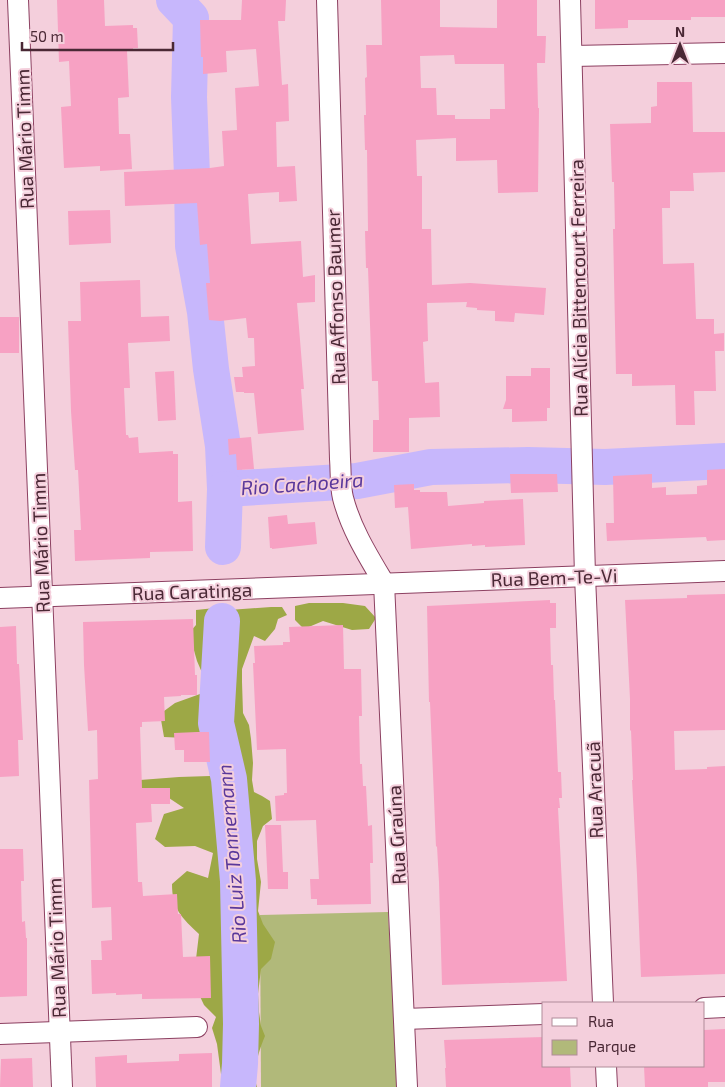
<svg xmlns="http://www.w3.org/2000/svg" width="725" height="1087" viewBox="0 0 725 1087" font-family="'Exo 2',sans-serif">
	<rect width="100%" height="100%" fill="#f4cfdc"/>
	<!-- green -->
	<polygon fill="#b1b97a" points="388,912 398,1087 261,1087 260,915"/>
	<!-- forest -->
	<g fill="#9da846">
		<polygon points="309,603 343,603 365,606 376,618 369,629 352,630 323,621 304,629 295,620 295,606"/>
		<path d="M271,607H282L287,615L278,619L275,629L265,641L254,636L242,669V682L243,713L249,725L251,739L253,763L252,780L254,792L262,796L270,801L272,819L263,826L257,841V859L261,882L258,911L263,924L275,942L271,959L261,969L258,994L259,1012L261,1026L265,1036C259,1050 252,1072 257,1087H237L246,1048V1006L243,901L238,814L233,780L227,767L228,804L233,846V919L236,964V1087H223L221,1074L217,1044L212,1028L216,1017L204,1005L196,988V959L199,934C182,918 172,909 172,884L187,871L208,878L213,853L195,846L165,847L155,839L164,814L184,808L166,796L137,801L140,780L179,777L210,776L208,756V739L164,737L160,714L175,703L200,694L203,675L197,661L189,633L196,625V610L215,608L218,649V687L212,722L218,741L224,689L225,653L229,610Z"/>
	</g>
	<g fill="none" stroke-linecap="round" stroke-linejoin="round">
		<!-- river -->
		<g stroke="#c7b7fc" stroke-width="36">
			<polyline points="174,0 191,18 189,97 192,176 193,246 205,312 211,369 223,446 225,489 357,481 431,467 528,465 605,467 725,461"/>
			<polyline points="223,547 225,489"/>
			<polyline points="222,621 216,723 229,779 238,881 241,1024 240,1064 238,1087"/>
		</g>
	</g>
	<!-- building -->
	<g fill="#f7a1c3" fill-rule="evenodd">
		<polygon points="57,0 104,0 105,26 133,25 133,28 137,28 138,48 133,48 133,51 127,51 129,97 118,98 119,134 130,134 132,169 100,171 100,166 64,168 61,107 71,106 69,61 59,62"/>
		<polygon points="242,0 286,0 285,21 278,21 282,85 288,84 289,121 276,122 277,167 295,166 297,201 279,202 279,192 248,194 251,244 301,241 303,277 315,275 315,302 297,303 304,389 301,389 304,430 258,434 254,393 244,393 244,392 236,392 234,377 243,377 242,367 255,366 254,338 248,338 246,318 220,321 209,320 206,283 210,283 207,244 200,245 197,203 125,206 124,172 210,168 224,166 222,131 237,130 235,88 259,86 256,49 226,51 227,72 203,74 203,57 201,57 200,20 241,20"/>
		<path d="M381,0H440V27L497,28V0H537V36H546L545,63H537L538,108H539L538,192L498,193L497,160L456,161V138L416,140L417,176H422V229H431L432,285L470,283L546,288L544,315L515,313L514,322L495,321V311L477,310V308L466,307L467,302L427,303L428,341L423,342L425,383L439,382L440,417L409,418V452H373V420H379L378,381H372L368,268H366L365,231H368L367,150H365L364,115H366L365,78L367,77L366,45H382ZM454,55L455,64H504L505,109H490V119H455V115H437L436,88H421L420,56Z"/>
		<polygon points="595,0 725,0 725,17 691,17 691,20 628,20 628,28 595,29"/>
		<polygon points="657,82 692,82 693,132 725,132 725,172 693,173 694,191 670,191 670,208 662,208 663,264 694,263 696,319 714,319 714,334 724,333 724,351 715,351 716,391 694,391 695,425 676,425 675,385 632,386 632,374 616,374 613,229 615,229 614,182 612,182 610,124 651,123 651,107 657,106"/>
		<polygon points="110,210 111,243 69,245 68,211"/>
		<polygon points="140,280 141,317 169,316 170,341 128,343 130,388 124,388 126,435 128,435 129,438 138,437 139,453 173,451 173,454 178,454 178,502 192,501 193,551 150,552 150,558 75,561 74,530 81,530 78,470 75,470 71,411 68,321 81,321 80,282"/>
		<rect x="0" y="317" width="19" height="36"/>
		<polygon points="531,368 550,368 550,408 547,408 547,421 512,422 512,409 503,409 506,400 506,376 531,376"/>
		<polygon points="174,371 176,420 158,421 155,372"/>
		<polygon points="251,437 254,469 237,470 236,454 229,455 228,439"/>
		<polygon points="725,469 725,540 707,541 706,537 607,541 606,523 614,523 613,476 652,474 652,488 666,487 666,495 697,494 697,486 707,485 707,470"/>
		<polygon points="510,474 557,474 558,492 511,493"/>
		<polygon points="414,484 414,490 420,490 420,492 447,492 448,506 484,503 484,501 523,499 525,545 485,547 485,545 472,546 472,544 411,549 408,507 395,508 394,485"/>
		<polygon points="287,515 288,524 315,522 317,544 272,549 272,548 270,548 268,517"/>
		<polygon points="725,594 725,730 674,731 675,770 707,769 707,767 725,766 725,974 641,977 637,875 632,780 633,780 631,730 630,731 630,699 625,600 687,598 687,595"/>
		<polygon points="550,600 550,603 556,603 556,628 550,628 551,665 553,665 554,700 555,700 558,772 561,772 562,798 559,798 560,808 558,808 567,981 442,985 439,882 437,846 436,847 430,702 429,702 427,606"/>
		<polygon points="193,619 195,675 197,675 197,695 181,695 181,696 164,697 165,721 142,722 142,727 140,727 142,788 170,788 170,804 151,804 152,822 136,823 138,882 142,882 143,896 177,894 178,914 181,914 183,957 210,956 211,998 142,999 142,994 116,995 116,993 92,994 91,960 102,960 101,941 112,940 111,907 92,908 89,780 98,779 97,730 88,731 84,665 83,622"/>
		<polygon points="343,625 344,669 361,669 362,716 359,716 360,764 362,764 363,786 366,786 368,826 372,825 373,863 370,863 371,904 317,905 317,899 311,899 310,879 319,879 316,820 276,821 275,796 284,795 284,793 287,793 286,749 257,750 253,663 255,663 254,646 283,645 283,642 290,642 289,627"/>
		<polygon points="16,626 17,664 19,664 23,740 18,740 19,776 0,777 0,627"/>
		<polygon points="197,732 209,732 210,762 184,762 184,750 175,750 174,733"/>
		<polygon points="265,825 281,825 283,872 288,872 288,889 268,889"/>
		<polygon points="0,849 23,849 24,881 21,881 22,922 25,921 26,938 27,938 27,996 0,997"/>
		<polygon points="725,1029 725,1082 708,1082 708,1087 645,1087 644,1066 704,1066 704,1030"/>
		<polygon points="544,1037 544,1066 570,1067 571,1087 446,1087 445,1068 446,1068 444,1040"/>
		<polygon points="212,1053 212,1087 96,1087 95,1057 127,1055 127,1063 179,1061 179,1054"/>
		<polygon points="32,1058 33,1087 0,1087 1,1059"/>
	</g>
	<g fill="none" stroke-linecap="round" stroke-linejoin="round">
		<defs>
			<g id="minor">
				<polyline points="18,0 62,1087"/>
				<path d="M327,0L340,459C341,471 340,486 343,498C351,529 368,556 384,583L407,1087"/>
				<polyline points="570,0 585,576 603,1003"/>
				<polyline points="572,56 725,53"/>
				<polyline points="0,598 725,571"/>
				<polyline points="704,1008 725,1007"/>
				<polyline points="404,1019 544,1014"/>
				<polyline points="0,1034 197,1027"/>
				<polyline points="606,1066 607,1087"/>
			</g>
		</defs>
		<!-- minor casing -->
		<use href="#minor" stroke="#8c4061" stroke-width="22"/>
		<!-- minor -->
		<use href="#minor" stroke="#fff" stroke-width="20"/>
	</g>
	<g text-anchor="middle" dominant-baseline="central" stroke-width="4" stroke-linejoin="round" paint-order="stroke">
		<!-- street labels -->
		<g font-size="19" fill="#4a2835" stroke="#f4cfdc">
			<text transform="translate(24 139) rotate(-92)">Rua Mário Timm</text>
			<text transform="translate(578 288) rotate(-91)">Rua Alícia Bittencourt Ferreira</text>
			<text transform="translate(335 297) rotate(-92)">Rua Affonso Baumer</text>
			<text transform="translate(40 543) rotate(-92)">Rua Mário Timm</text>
			<text transform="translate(554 577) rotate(-2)">Rua Bem-Te-Vi</text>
			<text transform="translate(192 591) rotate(-2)">Rua Caratinga</text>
			<text transform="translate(594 790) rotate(-92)">Rua Aracuã</text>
			<text transform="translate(396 835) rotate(-93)">Rua Graúna</text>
			<text transform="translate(56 948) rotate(-92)">Rua Mário Timm</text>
		</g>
		<!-- water labels -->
		<g font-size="20" font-style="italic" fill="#5a389b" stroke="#f4cfdc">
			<text transform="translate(302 483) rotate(-4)">Rio Cachoeira</text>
			<text transform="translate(231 854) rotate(-95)">Rio Luiz Tonnemann</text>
		</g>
	</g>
	<!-- legend -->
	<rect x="542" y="1002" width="162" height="65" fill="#f4cfdc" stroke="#b08c99"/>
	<rect x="552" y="1018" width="25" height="8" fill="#ffffff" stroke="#b08c99"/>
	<text x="588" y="1027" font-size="15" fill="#4a2835">Rua</text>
	<rect x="552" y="1040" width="25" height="15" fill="#b1b97a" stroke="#b08c99"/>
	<text x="588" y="1052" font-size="15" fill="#4a2835">Parque</text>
	<!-- north arrow -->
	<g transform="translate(680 45)" stroke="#f4cfdc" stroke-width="4" paint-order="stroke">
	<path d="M0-4L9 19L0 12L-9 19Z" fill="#4a2835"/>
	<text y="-8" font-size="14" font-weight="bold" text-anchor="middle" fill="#4a2835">N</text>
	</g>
	<!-- scale -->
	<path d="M22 42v8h151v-8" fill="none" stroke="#4a2835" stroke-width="2.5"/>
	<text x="30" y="42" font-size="15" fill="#4a2835" stroke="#f4cfdc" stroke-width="4" paint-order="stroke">50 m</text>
</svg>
